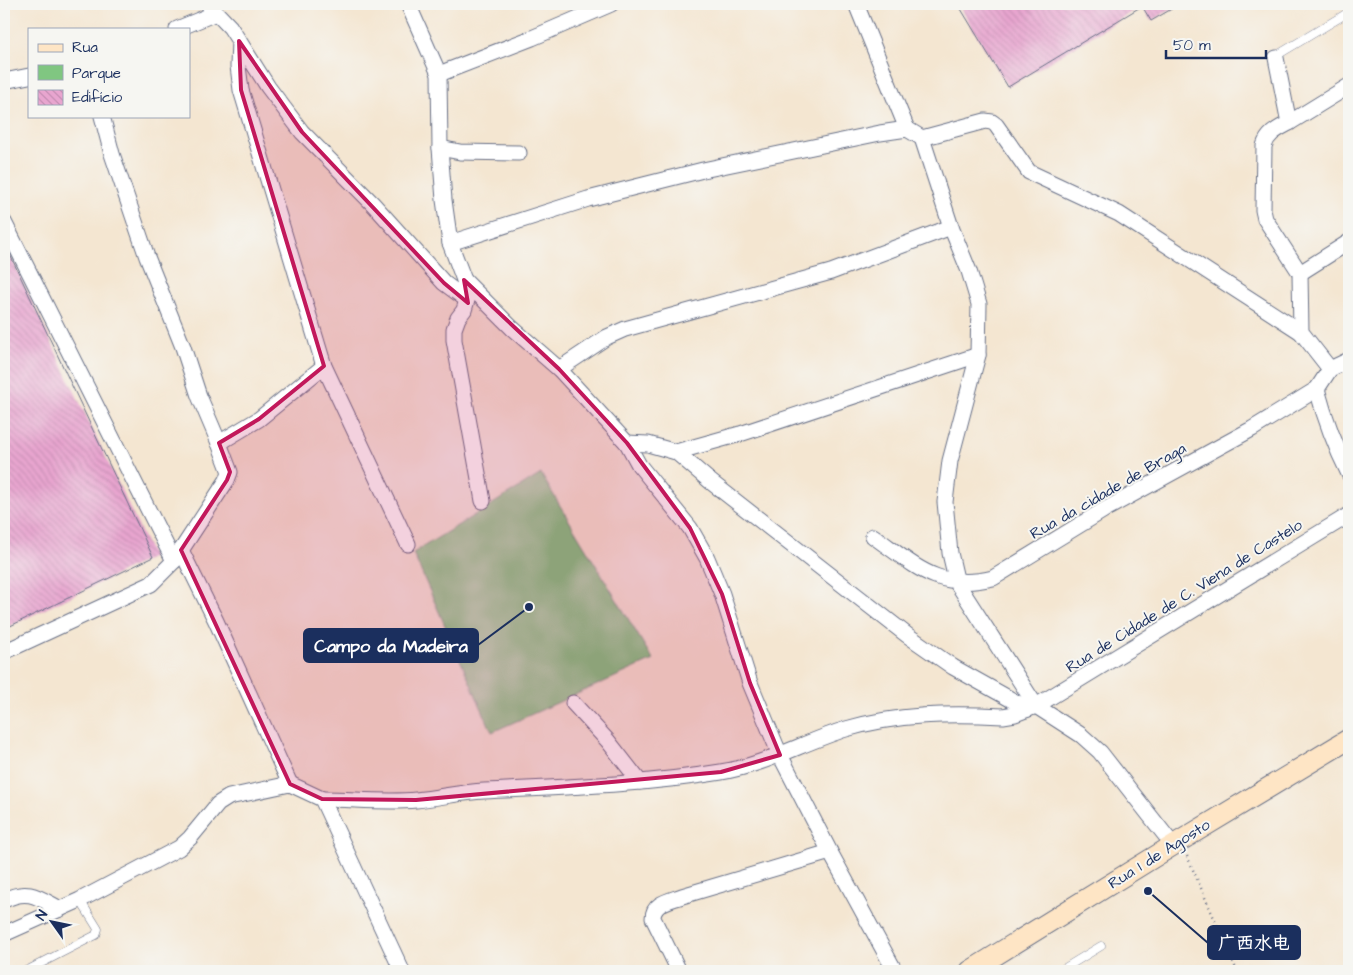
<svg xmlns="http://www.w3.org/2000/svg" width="1353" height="975" viewBox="0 0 1353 975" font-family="'Architects Daughter','LXGW WenKai TC',sans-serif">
	<defs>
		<pattern id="building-back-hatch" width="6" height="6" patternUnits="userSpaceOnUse" patternTransform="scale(1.25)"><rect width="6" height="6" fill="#e8a5cf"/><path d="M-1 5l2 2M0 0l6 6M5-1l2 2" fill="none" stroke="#c68eb4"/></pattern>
	</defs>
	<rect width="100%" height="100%" fill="#f6f6f2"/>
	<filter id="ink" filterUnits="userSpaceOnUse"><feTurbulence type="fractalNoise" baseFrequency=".02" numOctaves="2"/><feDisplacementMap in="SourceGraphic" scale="10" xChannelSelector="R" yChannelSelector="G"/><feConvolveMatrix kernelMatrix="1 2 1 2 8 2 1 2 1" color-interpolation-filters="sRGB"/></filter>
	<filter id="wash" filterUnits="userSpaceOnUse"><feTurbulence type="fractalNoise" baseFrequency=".0096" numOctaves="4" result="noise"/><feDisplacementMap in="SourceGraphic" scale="20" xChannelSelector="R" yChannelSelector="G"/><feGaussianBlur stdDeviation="1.12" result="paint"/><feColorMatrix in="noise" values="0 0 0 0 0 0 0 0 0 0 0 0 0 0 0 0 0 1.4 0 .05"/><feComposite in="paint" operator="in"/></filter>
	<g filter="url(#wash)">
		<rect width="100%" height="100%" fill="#f4e6d1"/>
		<!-- green -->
		<polygon fill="#80c681" stroke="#4e7a70" points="541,474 653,660 492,732 413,553"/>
		<g id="blocks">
			<!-- building -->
			<g fill="url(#building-back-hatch)">
				<polygon points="958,4 1180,4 1151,21 1142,6 1008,87"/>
				<polygon points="4,242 153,557 4,629"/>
			</g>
		</g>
	</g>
	<g filter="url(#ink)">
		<use href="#blocks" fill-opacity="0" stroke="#676f86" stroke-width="1"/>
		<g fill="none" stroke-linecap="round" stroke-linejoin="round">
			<defs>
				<g id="lane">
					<polyline points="1276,58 1279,54 1349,12"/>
					<polyline points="26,971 96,935 98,929 80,900"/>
					<polyline points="1060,971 1101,946"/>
				</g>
				<g id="street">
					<polyline points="208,4 230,27 239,41 238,66 241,90 324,366 408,544"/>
					<polyline points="408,4 439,74 440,148 444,200 450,243 464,280 467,300 464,310 458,318 454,329 454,340 483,501"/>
					<polyline points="856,4 907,129"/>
					<polyline points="177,29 216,13"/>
					<polyline points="239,41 268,87 302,132 373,204 444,283 467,300"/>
					<path d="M1276,58L1289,123C1278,129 1268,133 1264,146L1263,210L1265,219L1300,273L1301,332L1330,369"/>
					<polyline points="439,74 532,38 611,4"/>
					<polyline points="4,81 29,76"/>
					<polyline points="102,116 112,154 147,257 183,347 199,396 219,443"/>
					<polyline points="1289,123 1349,86"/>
					<polyline points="922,138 951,227 969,271 979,304 978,355 950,461 945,502 950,553 957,583 1036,706 1081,735 1100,752 1173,845"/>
					<polyline points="440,148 460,152 519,153"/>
					<polyline points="4,222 174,561"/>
					<polyline points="450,243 588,199 703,170 880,133 907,129 922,138 985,121 992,122 996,125 1029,172 1119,214 1301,332"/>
					<polyline points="1300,273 1349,242"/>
					<polyline points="464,280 512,328 559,369 627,443 639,465 690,528 707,558 722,594 750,683 780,755 830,852 895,971"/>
					<polyline points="559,369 607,337 625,329 831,272 951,227"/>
					<path d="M1317,389C1325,419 1335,446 1349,474"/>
					<polyline points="627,443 648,444 676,452 711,482 907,635 953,667 1028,709"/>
					<polyline points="676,452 740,434 978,355"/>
					<path d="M873,536C916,566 938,591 993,578L1104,510L1252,429L1317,389L1330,369L1349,360"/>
					<polyline points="181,550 216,621 290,784"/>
					<polyline points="4,652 151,584 174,561 227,480 230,472 219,443 259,419 324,366"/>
					<polyline points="573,703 608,741 640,782"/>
					<path d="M322,799C353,799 385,803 416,800C439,798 461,792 484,791C563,787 643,785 721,772C765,765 804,742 846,729C897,714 950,713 1003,716L1015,714L1036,706L1349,515"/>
					<path d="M4,900C28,888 38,897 60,909"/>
					<polyline points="4,934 80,900 179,848 190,838 218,804 229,797 290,784 322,799 402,971"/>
					<path d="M679,971L653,918C653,903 669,901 682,896L830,852"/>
				</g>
				<polyline id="secondary" points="970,971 1180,841 1349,739"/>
			</defs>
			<!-- lane casing -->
			<use href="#lane" stroke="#676f86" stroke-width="9"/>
			<!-- street casing -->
			<use href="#street" stroke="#676f86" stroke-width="17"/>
			<!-- secondary casing -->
			<use href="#secondary" stroke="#676f86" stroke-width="22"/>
			<!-- path -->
			<polyline stroke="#676f86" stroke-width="2.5" stroke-dasharray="1 4" stroke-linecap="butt" points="1187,856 1237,971"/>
			<!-- lane -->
			<use href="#lane" stroke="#fff" stroke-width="8"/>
			<!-- street -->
			<use href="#street" stroke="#fff" stroke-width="15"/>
			<!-- secondary -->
			<use href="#secondary" stroke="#fee5c5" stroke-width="20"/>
		</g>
	</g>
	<!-- marked area -->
	<path fill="#c2185b" fill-opacity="0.2" stroke="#c2185b" stroke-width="4" stroke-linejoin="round" d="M239,41L302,132L444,283L468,303L464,280L559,369L627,443L690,528L722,594L750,683L780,755L721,772L416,800L322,799L290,784L181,550L227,480L230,472L219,443L259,419L324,366L241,90Z"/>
	<g text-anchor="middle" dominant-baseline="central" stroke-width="4" stroke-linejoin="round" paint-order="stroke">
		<!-- street labels -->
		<g font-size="16" fill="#1b2f5e" stroke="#f6f6f2">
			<text transform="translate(1108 491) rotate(-30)">Rua da cidade de Braga</text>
			<text transform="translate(1184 596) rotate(-32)">Rua de Cidade de C. Viena de Castelo</text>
			<text transform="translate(1159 854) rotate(-32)">Rua 1 de Agosto</text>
		</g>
	</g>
	<!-- callouts -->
	<path fill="none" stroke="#1b2f5e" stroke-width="2" d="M529 607L478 645M1148 891L1208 943"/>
	<g fill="#1b2f5e" stroke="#f6f6f2" stroke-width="2">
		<circle cx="529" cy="607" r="5"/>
		<circle cx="1148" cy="891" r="5"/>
	</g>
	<g fill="#1b2f5e" stroke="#1b2f5e" stroke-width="2">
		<rect x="304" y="629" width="174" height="33" rx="5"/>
		<rect x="1208" y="926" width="92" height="33" rx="5"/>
	</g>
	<g font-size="18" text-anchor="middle" font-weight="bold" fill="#fff">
		<text x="391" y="652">Campo da Madeira</text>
		<text x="1254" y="949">广西水电</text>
	</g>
	<!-- margin -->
	<rect width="1353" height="975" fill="none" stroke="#f6f6f2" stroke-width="20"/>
	<!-- legend -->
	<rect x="28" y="28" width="162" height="90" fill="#f6f6f2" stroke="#9ea6b7"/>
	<rect x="38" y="44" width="25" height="8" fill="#fee5c5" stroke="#9ea6b7"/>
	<text x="72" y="52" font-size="15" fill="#1b2f5e">Rua</text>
	<rect x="38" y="65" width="25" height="15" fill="#80c681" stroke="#9ea6b7"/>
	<text x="72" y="78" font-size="15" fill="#1b2f5e">Parque</text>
	<rect x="38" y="90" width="25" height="15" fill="url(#building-back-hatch)" stroke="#9ea6b7"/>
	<text x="72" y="102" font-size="15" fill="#1b2f5e">Edifício</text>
	<!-- north arrow -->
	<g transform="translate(52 922) rotate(303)" stroke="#f6f6f2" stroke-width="4" paint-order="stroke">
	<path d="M0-4L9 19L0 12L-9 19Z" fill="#1b2f5e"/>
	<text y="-8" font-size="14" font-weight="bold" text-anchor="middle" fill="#1b2f5e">N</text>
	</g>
	<!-- scale -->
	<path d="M1166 50v8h100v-8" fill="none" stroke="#1b2f5e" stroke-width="2.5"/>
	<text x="1173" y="50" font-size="15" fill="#1b2f5e" stroke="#f6f6f2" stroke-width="4" paint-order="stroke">50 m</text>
</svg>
